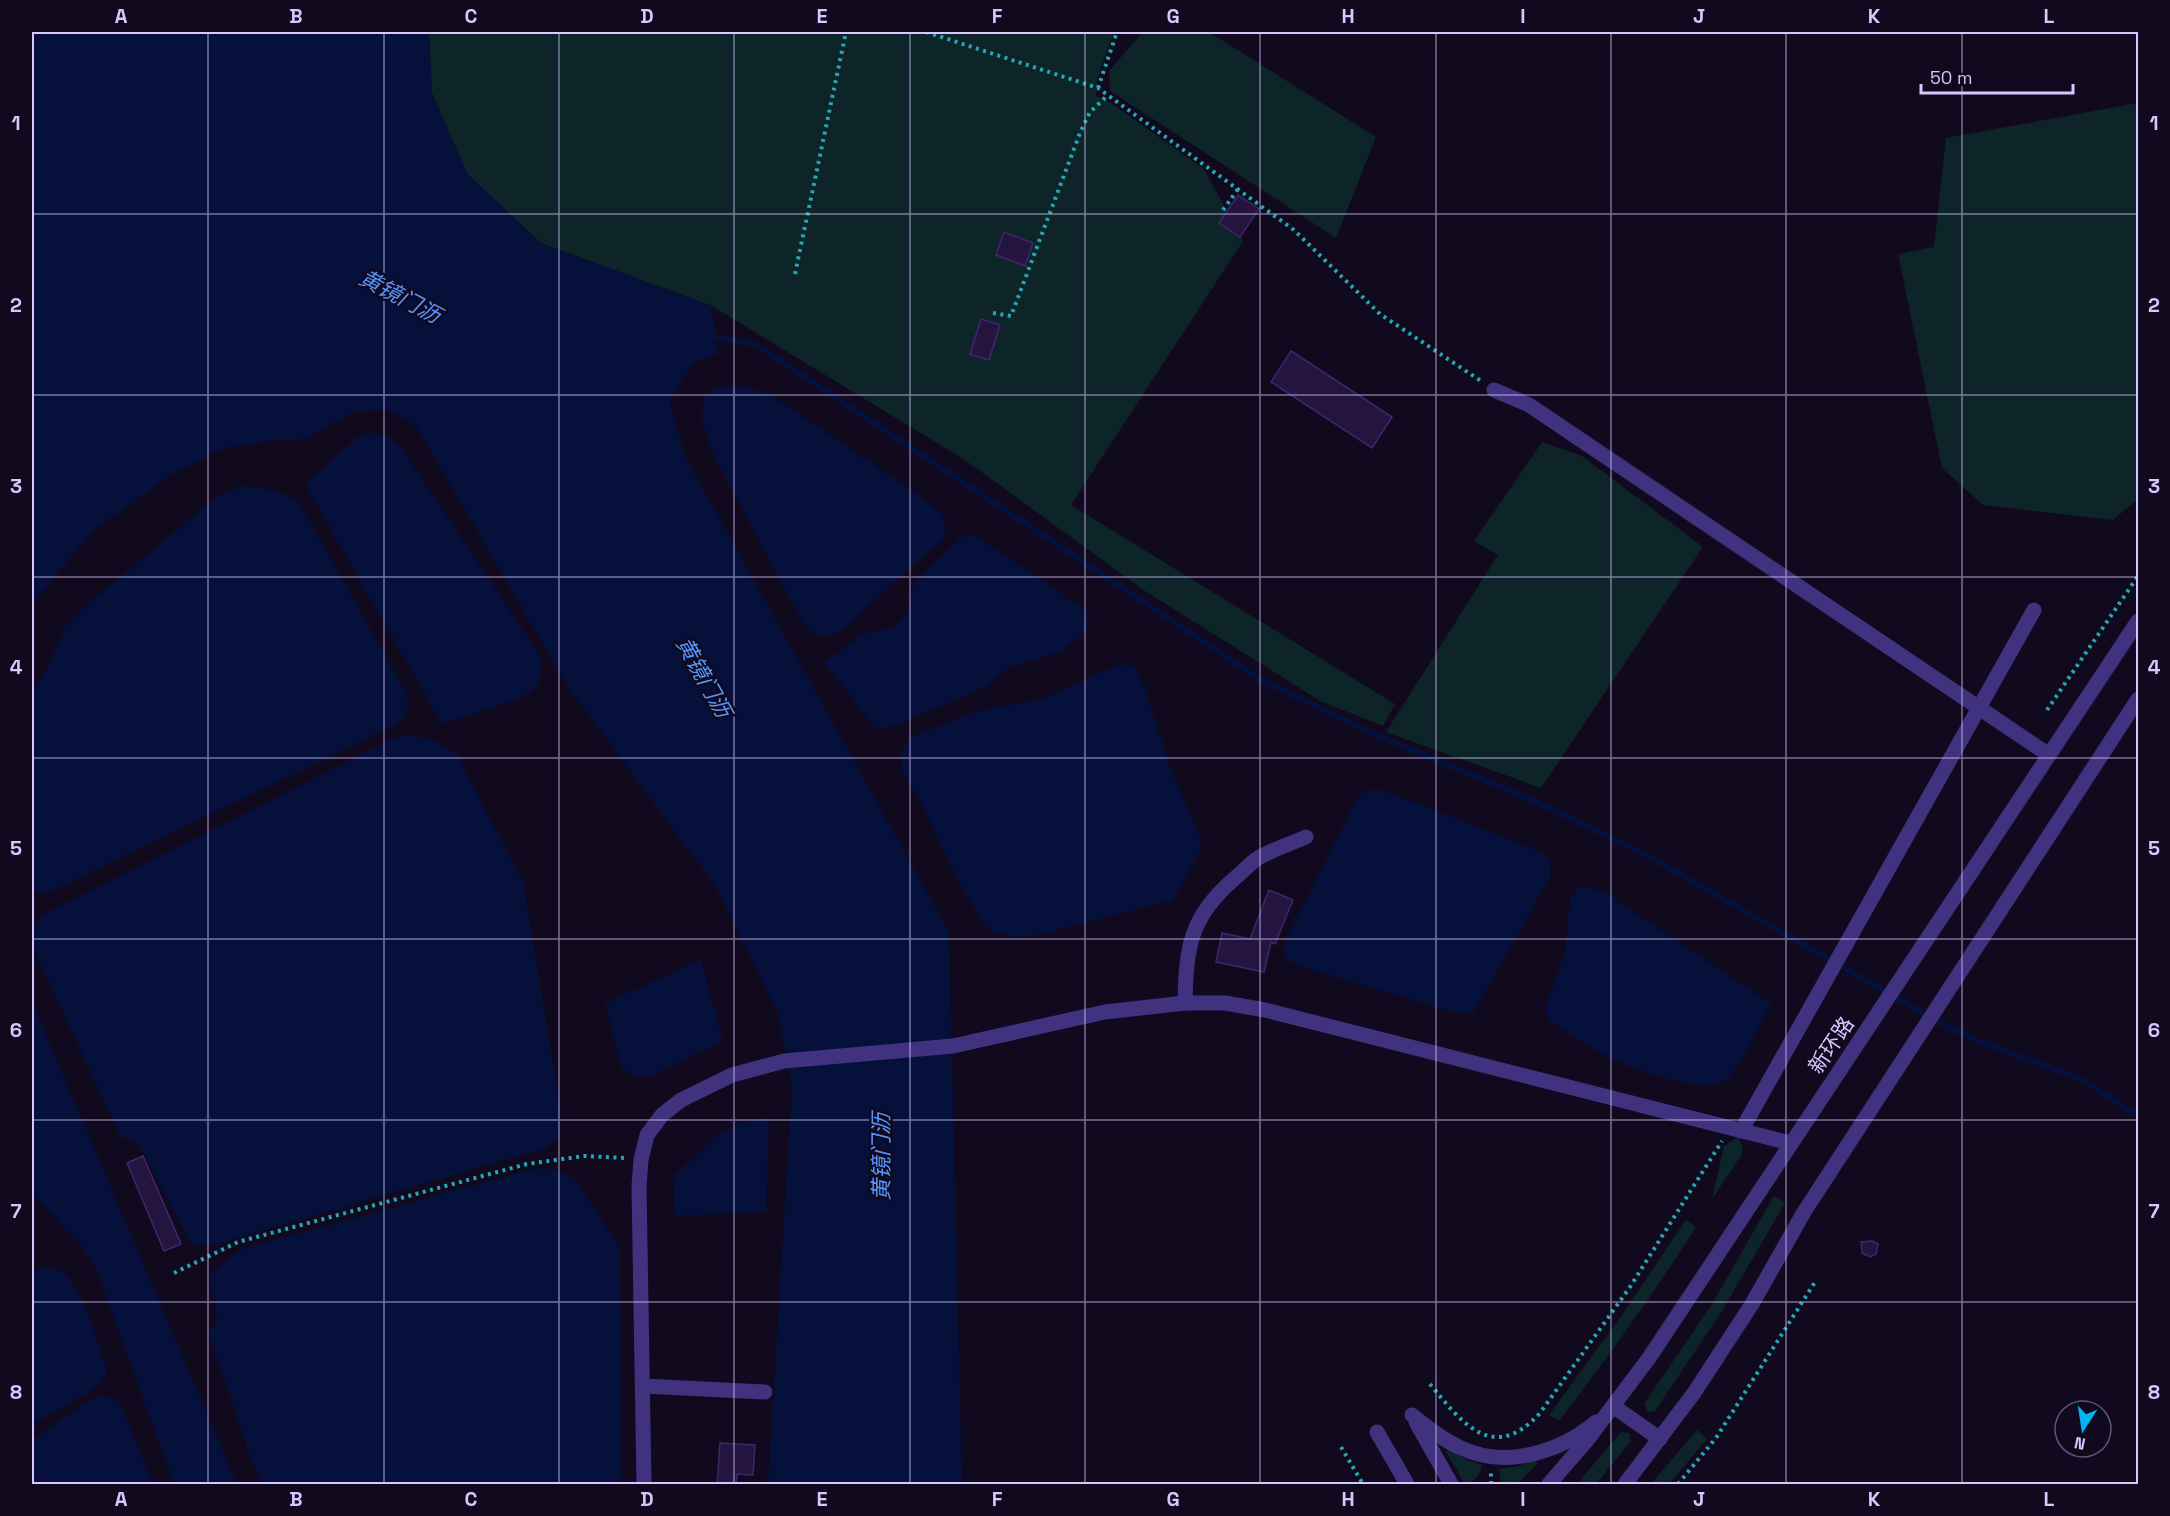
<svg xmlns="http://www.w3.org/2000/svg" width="2170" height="1516" viewBox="0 0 2170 1516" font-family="'Space Grotesk','Noto Sans SC',sans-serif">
	<rect width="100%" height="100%" fill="#110a1e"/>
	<!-- green -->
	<g fill="#0d2428">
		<polygon points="429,32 1114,32 1097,80 1096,96 1107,100 1204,169 1243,241 1071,505 1395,704 1383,726 1320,701 1145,591 965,460 712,306 541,243 467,174 432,93"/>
		<polygon points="1143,32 1209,32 1376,137 1336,238 1110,91 1109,71"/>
		<polygon points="2138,103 2138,499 2113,520 1983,505 1942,468 1898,254 1934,247 1946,138"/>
		<polygon points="1542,442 1582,456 1703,547 1541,788 1386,732 1498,555 1474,541"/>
		<polygon points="1738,1137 1743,1148 1742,1154 1712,1199 1724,1146"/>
		<polygon points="1774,1196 1785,1203 1722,1311 1655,1411 1648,1412 1644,1404 1712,1304"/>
		<path d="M1686,1220L1696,1227C1653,1295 1607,1358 1559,1421L1549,1415L1620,1318Z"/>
		<polygon points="1697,1430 1707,1439 1669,1484 1651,1484"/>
		<polygon points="1621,1432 1629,1433 1631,1441 1596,1484 1577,1484"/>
		<path d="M1449,1449L1465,1459L1482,1465C1480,1475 1475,1482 1465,1484L1446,1452Z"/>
		<polygon points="1535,1460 1538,1463 1517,1484 1501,1484 1499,1469 1518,1466"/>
	</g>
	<!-- water -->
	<g fill="#06113b">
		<polygon points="32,32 429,32 432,93 467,174 541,243 712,306 717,354 693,363 670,402 685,456 949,932 962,1484 768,1484 792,1088 779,1016 716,887 568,687 416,426 387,409 353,412 306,439 264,441 225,448 174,473 94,530 32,604"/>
		<polygon points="741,385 769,394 916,493 942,514 946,527 943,539 842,630 829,636 815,635 804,625 714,456 702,419 704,397 715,387"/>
		<path d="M368,433C381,432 389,436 399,445L537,651C542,663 545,679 533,689C520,702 462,717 442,724L305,484L356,438Z"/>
		<path d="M241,486C263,487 280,490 299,502L406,693C410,708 407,716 395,725L50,892L32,894V691L48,667L65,627L92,600L217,497Z"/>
		<polygon points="974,535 1084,609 1089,621 1086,632 1062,651 1007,668 986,687 889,728 875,728 824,662 864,633 892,629 906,616 914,583 961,537"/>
		<polygon points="1120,664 1134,666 1145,689 1170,767 1201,840 1199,853 1173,900 1039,935 1013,937 987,929 964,892 920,801 901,769 903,752 911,737 977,711 1040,700"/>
		<path d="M406,735C426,737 439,742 456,753L523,882L561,1113L558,1136L546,1148L214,1245C200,1248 192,1245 185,1232L138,1143L125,1139L119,1134L32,945C30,931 33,924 42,915L390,740Z"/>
		<path d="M1377,789L1385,791L1541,852C1551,861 1553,867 1549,879L1474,1012L1463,1014L1456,1013L1296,965L1288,959L1284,953L1287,937L1357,799L1362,793Z"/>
		<path d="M1584,886L1602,891L1771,1004C1761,1022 1739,1072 1723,1082C1704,1094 1632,1069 1613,1059C1591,1049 1570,1034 1549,1021L1545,1009L1565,951L1570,899L1577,889Z"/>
		<polygon points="701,960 723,1041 648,1077 633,1075 621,1067 605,1003"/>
		<polygon points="32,1002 237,1484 174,1484 98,1273 82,1247 32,1192"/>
		<polygon points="769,1118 766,1212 675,1216 673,1176 716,1137 741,1123"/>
		<polygon points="541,1168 554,1169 576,1179 620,1249 621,1484 263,1484 251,1459 208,1331 217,1321 215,1299 209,1282 212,1273 240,1250 528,1170"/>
		<path d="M46,1268C53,1269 58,1269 63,1273C83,1288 97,1342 106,1366C106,1371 106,1376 103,1379C86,1398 53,1412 32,1425V1271Z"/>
		<polygon points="106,1396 115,1400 122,1407 153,1484 32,1484 32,1440 93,1398"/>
	</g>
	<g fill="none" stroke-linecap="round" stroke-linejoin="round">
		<!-- stream -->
		<polyline stroke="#06113b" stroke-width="6" points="710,336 755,344 1258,678 1365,730 1546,806 1652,858 1946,1026 1978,1041 2081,1079 2138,1116"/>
	</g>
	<!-- building -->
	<g fill="#241540" stroke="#3f266d" stroke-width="1.5">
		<polygon points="1238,195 1259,209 1240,237 1219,223"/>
		<polygon points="1004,232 1033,243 1025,266 996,255"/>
		<polygon points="981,319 1000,325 989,360 970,354"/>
		<polygon points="1291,351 1392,417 1372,448 1271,382"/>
		<polygon points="1269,890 1293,900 1275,944 1271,942 1264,972 1216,962 1222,933 1250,939"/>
		<polygon points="143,1156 181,1244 164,1251 127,1163"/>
		<polygon points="1872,1241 1878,1244 1876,1254 1870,1257 1862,1253 1861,1242"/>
		<polygon points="720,1443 755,1445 753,1475 737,1474 736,1485 717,1485"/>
	</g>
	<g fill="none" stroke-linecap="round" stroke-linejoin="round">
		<!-- path -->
		<g stroke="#25a7b5" stroke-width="4" stroke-dasharray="3 4.5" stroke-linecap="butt">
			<polyline points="926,32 1098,88 1294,230 1380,314 1481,381"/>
			<polyline points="1098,88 1117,32"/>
			<polyline points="1223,210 1238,189"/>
			<polyline points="795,274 846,32"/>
			<polyline points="993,313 1011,316 1080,133 1090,112 1108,95"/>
			<polyline points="2047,710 2138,576"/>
			<polyline points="174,1273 238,1242 527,1164 584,1156 625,1158"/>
			<path d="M1430,1384C1461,1422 1493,1465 1540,1413L1630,1287L1722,1141"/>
			<polyline points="1341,1447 1363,1484"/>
			<polyline points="1491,1484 1491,1473"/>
			<polyline points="1678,1484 1716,1438 1815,1282"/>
		</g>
		<!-- minor -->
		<g stroke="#413280" stroke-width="15">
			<polyline points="1494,390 1529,405 2049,755"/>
			<path d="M1185,1003C1186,947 1190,917 1234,879C1241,873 1248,866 1255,860C1270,850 1290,844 1306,837"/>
			<polyline points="1741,1131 2034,610"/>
			<polyline points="643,1386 765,1392"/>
		</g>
		<!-- tertiary -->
		<g stroke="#413280" stroke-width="15">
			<polyline points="1613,1406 1660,1439"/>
			<path d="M1412,1415C1427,1427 1443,1440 1461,1448C1506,1469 1560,1452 1596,1422"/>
			<polyline points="1416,1422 1451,1484"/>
			<polyline points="1377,1432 1407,1484"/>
			<polyline points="644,1484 639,1186 641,1160 647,1135 662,1115 681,1100 732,1075 784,1061 953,1046 1105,1012 1185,1003 1225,1003 1265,1010 1790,1143"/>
			<polyline points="1549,1484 1588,1439 1649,1358 2138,621"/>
			<polyline points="1625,1484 1694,1393 1752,1304 1804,1212 2138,699"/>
		</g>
	</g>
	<!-- grid -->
	<path fill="none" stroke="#d6c7ff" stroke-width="1.5" stroke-opacity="0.55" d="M208,32V1484M384,32V1484M559,32V1484M734,32V1484M910,32V1484M1085,32V1484M1260,32V1484M1436,32V1484M1611,32V1484M1786,32V1484M1962,32V1484M32,214H2138M32,395H2138M32,577H2138M32,758H2138M32,939H2138M32,1120H2138M32,1302H2138"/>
	<g text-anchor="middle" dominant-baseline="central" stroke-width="5" stroke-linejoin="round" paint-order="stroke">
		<!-- street labels -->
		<g font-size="21" fill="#d6c7ff" stroke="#110a1e">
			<text transform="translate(1831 1045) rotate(-56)">新环路</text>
		</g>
		<!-- water labels -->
		<g font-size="22" font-style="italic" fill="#5595ff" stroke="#110a1e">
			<text transform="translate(400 296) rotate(28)">黄镜门沥</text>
			<text transform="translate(704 677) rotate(61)">黄镜门沥</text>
			<text transform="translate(881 1157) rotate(-90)">黄镜门沥</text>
		</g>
	</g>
	<!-- border -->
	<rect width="2170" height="1516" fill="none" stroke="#110a1e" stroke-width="66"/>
	<!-- north arrow -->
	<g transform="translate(2083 1429) rotate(192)"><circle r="28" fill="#110a1e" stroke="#605678" stroke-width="1.5"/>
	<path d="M0-4.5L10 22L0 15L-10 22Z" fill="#00b4f2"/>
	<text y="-9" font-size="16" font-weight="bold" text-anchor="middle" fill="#d6c7ff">N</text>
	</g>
	<!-- scale -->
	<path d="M1921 84v9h152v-9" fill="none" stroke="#d6c7ff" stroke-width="3"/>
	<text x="1930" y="84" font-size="18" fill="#d6c7ff" stroke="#110a1e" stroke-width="4.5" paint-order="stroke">50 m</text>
	<rect x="33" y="33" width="2104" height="1450" fill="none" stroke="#d6c7ff" stroke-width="2"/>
	<g font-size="20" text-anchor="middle" font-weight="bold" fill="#d6c7ff">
		<text x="121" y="23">A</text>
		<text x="296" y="23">B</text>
		<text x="471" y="23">C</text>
		<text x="647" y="23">D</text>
		<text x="822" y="23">E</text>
		<text x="997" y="23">F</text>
		<text x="1173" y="23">G</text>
		<text x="1348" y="23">H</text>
		<text x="1523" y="23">I</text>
		<text x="1699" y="23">J</text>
		<text x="1874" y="23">K</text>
		<text x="2049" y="23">L</text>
		<text x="16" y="130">1</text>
		<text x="2154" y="130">1</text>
		<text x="16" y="312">2</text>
		<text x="2154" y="312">2</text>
		<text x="16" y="493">3</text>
		<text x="2154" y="493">3</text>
		<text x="16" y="674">4</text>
		<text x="2154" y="674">4</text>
		<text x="16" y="855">5</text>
		<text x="2154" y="855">5</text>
		<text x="16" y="1037">6</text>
		<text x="2154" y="1037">6</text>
		<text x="16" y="1218">7</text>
		<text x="2154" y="1218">7</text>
		<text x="16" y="1399">8</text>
		<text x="2154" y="1399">8</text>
		<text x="121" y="1506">A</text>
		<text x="296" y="1506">B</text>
		<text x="471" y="1506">C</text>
		<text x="647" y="1506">D</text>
		<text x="822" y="1506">E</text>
		<text x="997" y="1506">F</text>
		<text x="1173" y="1506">G</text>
		<text x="1348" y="1506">H</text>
		<text x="1523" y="1506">I</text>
		<text x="1699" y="1506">J</text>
		<text x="1874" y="1506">K</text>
		<text x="2049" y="1506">L</text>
	</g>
</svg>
